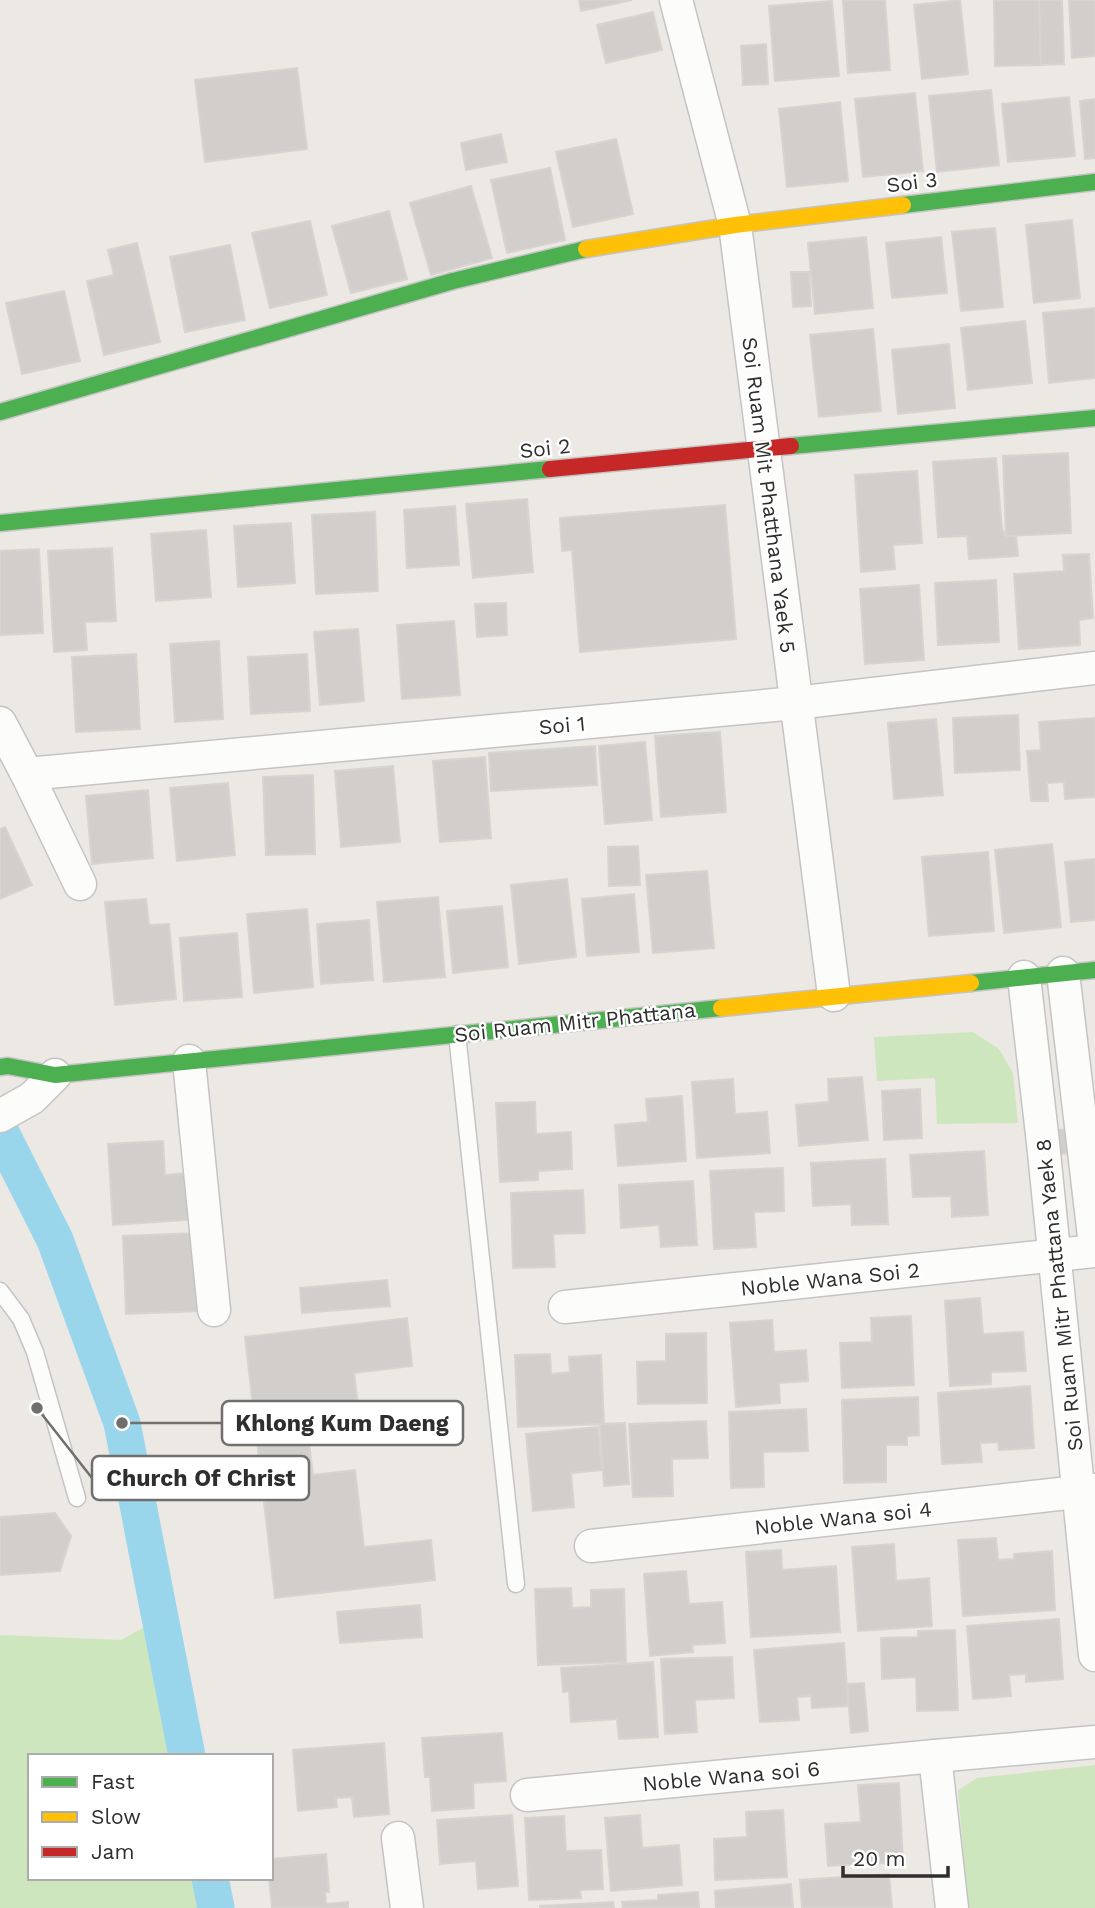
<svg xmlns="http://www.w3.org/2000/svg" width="1095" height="1908" viewBox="0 0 1095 1908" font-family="'Work Sans',sans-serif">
	<rect width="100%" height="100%" fill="#ece8e4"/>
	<!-- green -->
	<g fill="#cee6be">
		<polygon points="973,1032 999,1049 1013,1073 1018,1123 937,1124 935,1078 877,1081 874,1037"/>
		<polygon points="150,1624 174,1756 30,1756 30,1878 196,1878 202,1908 0,1908 0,1635 121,1640"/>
		<polygon points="1095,1765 1095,1908 968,1908 958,1790 977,1778"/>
	</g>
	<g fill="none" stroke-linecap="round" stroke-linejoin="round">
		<!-- canal -->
		<g stroke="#99d6ec" stroke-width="37">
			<polyline points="0,1131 55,1240 122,1423 187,1756"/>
			<polyline points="210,1878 216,1908"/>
		</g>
	</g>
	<!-- building -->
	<g fill="#d1cecb" stroke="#d7d4d0" stroke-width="2">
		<polygon points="579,0 632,0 581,11"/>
		<polygon points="843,0 885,0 890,70 848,73"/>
		<polygon points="960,0 968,74 922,79 914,5"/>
		<polygon points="994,0 1039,0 1041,65 995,66"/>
		<polygon points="1039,0 1062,0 1064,64 1041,65"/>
		<polygon points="1069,0 1095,0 1095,56 1072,58"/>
		<polygon points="832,1 839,76 775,81 769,6"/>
		<polygon points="653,12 662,50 606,63 597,25"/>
		<polygon points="766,44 768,84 743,85 741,46"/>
		<polygon points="297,68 307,149 205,162 195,80"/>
		<polygon points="991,90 999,165 937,172 929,96"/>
		<polygon points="915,93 923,171 863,177 855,99"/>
		<polygon points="1069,97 1075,156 1008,162 1002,104"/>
		<polygon points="1095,99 1095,158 1085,159 1080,101"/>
		<polygon points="840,102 848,181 787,187 779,109"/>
		<polygon points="501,134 507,162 466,170 461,143"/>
		<polygon points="616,139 633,214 573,227 556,152"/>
		<polygon points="550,168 565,240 507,253 491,180"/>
		<polygon points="471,186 492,258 431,275 410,203"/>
		<polygon points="389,211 407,279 351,293 332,226"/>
		<polygon points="1072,220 1080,298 1034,303 1026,225"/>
		<polygon points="310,221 327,295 270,308 252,233"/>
		<polygon points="995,228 1003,307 961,311 952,232"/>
		<polygon points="866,237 873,308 815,314 808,243"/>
		<polygon points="941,237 947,293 892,298 886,243"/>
		<polygon points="137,243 160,342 104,355 87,281 114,275 108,250"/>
		<polygon points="230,245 245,320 185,332 170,257"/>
		<polygon points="791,272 809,272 811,306 793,307"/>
		<polygon points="64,291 80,361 22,374 6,303"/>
		<polygon points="1095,308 1095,378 1049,383 1043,313"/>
		<polygon points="1025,321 1032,383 968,390 961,328"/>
		<polygon points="873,329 881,411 819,417 810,335"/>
		<polygon points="949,344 955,408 898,414 892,350"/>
		<polygon points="1068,453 1071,533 1006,536 1003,456"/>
		<polygon points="996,458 1002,529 1006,536 1016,536 1018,556 969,559 967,536 938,537 933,462"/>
		<polygon points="917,471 922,543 893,545 895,569 861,572 855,475"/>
		<polygon points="527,499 533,572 473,578 466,504"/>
		<polygon points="725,505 736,639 580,652 572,550 562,551 560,518"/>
		<polygon points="455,506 459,565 407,568 404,510"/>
		<polygon points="375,512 378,591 316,594 312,515"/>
		<polygon points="291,523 295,583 238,587 234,526"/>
		<polygon points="206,530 211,597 156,601 151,534"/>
		<polygon points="112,548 116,621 85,622 87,650 54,652 48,551"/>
		<polygon points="39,549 43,633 0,635 0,551"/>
		<polygon points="1089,554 1093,618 1079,620 1080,645 1019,649 1014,574 1064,571 1063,555"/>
		<polygon points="996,580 999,642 938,645 935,583"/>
		<polygon points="919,585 924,660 865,664 860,589"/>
		<polygon points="506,603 507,635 477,637 475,604"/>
		<polygon points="454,621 460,695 402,699 397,625"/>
		<polygon points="358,629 364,701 320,705 314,632"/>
		<polygon points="219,641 223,719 175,722 170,644"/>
		<polygon points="136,654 140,729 76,732 72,657"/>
		<polygon points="307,654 310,711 251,714 248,657"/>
		<polygon points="1018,715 1020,770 955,773 953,718"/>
		<polygon points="1095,718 1095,797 1065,799 1064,782 1047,783 1048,801 1031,801 1027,751 1041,750 1039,722"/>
		<polygon points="936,719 943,795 894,799 888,723"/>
		<polygon points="720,732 726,812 661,817 655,736"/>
		<polygon points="645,742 652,820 605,824 599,746"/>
		<polygon points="595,746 597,785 491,791 489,753"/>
		<polygon points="485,757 491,838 440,842 433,761"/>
		<polygon points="393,766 400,842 341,847 335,771"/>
		<polygon points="313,775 315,854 266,855 263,777"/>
		<polygon points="228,783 235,855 177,861 170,788"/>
		<polygon points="148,790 153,858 92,864 86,796"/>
		<polygon points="5,827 32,885 0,899 0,829"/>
		<polygon points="1052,844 1061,927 1004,933 995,850"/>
		<polygon points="638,846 640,885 609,886 608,847"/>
		<polygon points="988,852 994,931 929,936 922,857"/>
		<polygon points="1095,859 1095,920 1071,922 1065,862"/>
		<polygon points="707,871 714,948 653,953 646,875"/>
		<polygon points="567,879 576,957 519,964 511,885"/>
		<polygon points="634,894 639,952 587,956 582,899"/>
		<polygon points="438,897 445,977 384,982 377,902"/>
		<polygon points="146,899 149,925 169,924 176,999 115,1005 105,902"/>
		<polygon points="502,906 508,967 453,973 447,911"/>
		<polygon points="307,909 313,987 254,993 247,914"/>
		<polygon points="369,920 373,980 321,984 317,924"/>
		<polygon points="237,933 242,997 184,1001 180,938"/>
		<polygon points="862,1077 868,1140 799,1146 796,1105 829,1102 828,1079"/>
		<polygon points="733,1079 735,1114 767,1112 770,1153 697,1158 692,1082"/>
		<polygon points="920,1089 922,1138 884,1140 882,1091"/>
		<polygon points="682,1096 686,1161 618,1166 615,1125 648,1122 646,1099"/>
		<polygon points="535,1102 536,1134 571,1132 572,1169 538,1171 538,1180 500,1182 496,1103"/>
		<polygon points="1078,1128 1080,1152 1052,1155 1051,1131"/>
		<polygon points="163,1141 165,1175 195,1172 199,1219 113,1225 108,1144"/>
		<polygon points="984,1151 988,1215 952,1217 951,1196 913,1197 910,1155"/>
		<polygon points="885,1159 888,1224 852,1225 851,1204 813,1206 811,1163"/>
		<polygon points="783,1168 784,1211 754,1212 756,1247 714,1249 710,1171"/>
		<polygon points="693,1181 697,1245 661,1247 659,1225 621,1228 619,1185"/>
		<polygon points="583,1190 585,1233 553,1234 555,1267 513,1268 511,1193"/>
		<polygon points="197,1233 201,1311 126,1314 123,1236"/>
		<polygon points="387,1280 390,1306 302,1313 300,1288"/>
		<polygon points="980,1298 983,1334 1023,1332 1026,1371 991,1372 991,1384 950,1386 945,1301"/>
		<polygon points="911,1316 914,1385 842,1388 840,1343 872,1342 871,1318"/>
		<polygon points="407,1318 412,1366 354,1373 361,1430 308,1435 313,1475 355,1470 364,1547 431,1540 435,1580 275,1598 245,1337"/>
		<polygon points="772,1320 774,1352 806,1350 808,1381 779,1383 780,1403 736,1407 730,1323"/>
		<polygon points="706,1333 707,1403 638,1404 637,1362 666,1361 666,1334"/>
		<polygon points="550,1354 551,1374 570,1372 569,1357 601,1355 604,1424 518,1427 515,1355"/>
		<polygon points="1030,1386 1034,1448 999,1450 998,1442 980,1443 982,1462 942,1464 938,1393"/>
		<polygon points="918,1397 919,1435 907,1436 907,1445 886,1445 886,1482 844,1483 842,1400"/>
		<polygon points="806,1409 808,1451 763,1452 764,1487 731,1488 729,1412"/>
		<polygon points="706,1421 708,1458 672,1459 673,1496 633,1497 629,1424"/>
		<polygon points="625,1423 629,1484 604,1486 600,1424"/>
		<polygon points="598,1427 602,1470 571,1473 574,1507 533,1511 526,1434"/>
		<polygon points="55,1513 71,1536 60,1571 0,1575 0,1517"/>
		<polygon points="996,1538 998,1560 1014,1559 1014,1554 1052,1551 1055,1610 963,1616 958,1540"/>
		<polygon points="894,1544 896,1581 929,1578 932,1626 858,1631 852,1547"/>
		<polygon points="781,1550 782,1570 836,1566 840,1632 751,1637 746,1552"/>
		<polygon points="686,1571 689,1604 722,1602 725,1643 692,1645 693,1652 650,1656 644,1574"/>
		<polygon points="571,1588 572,1608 591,1607 591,1590 624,1589 626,1662 538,1665 535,1589"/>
		<polygon points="420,1605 422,1637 340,1643 337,1612"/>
		<polygon points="1059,1619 1063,1679 1026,1682 1026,1674 1009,1675 1011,1696 973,1699 967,1626"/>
		<polygon points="955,1630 958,1710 917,1711 916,1677 882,1679 881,1638 918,1637 918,1631"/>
		<polygon points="844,1643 848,1706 812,1708 811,1696 797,1697 799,1720 760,1722 754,1650"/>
		<polygon points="732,1657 734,1698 695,1700 697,1732 665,1734 661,1659"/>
		<polygon points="653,1662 658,1737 619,1739 617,1719 571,1722 569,1691 563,1692 561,1668"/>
		<polygon points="864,1683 868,1731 851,1733 847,1684"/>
		<polygon points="502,1733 506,1781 473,1783 474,1808 432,1811 430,1777 425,1777 422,1738"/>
		<polygon points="384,1743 389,1814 354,1817 352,1797 336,1798 337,1807 298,1811 293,1750"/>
		<polygon points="899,1783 903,1862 828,1866 825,1824 861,1822 858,1785"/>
		<polygon points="783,1810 787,1877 715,1880 714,1839 747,1837 746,1812"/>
		<polygon points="512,1815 518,1886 478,1889 476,1861 440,1864 437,1820"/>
		<polygon points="640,1815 642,1848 679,1845 682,1885 611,1891 605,1818"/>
		<polygon points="564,1816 566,1851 601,1850 603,1889 580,1890 581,1898 529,1900 525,1818"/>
		<polygon points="326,1854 329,1892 325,1892 326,1904 348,1902 348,1908 272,1908 269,1878 271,1878 271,1859"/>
		<polygon points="889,1874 892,1908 802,1908 800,1880"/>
		<polygon points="791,1884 793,1908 716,1908 715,1891"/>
		<polygon points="698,1892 699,1908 623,1908 622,1902 658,1900 658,1895"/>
		<polygon points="613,1902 614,1908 540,1908 540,1906"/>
	</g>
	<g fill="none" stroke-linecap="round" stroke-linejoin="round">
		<defs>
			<g id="lane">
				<polyline points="457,1034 516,1584"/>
				<polyline points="0,1291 21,1319 35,1352 77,1498"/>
			</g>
			<g id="street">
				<polyline points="676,0 735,225 834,995"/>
				<polyline points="0,723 27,774 80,884"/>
				<polyline points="27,774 796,703 1095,668"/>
				<polyline points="1063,973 1095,1245"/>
				<polyline points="1024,977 1043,1143 1095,1655"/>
				<polyline points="189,1061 214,1310"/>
				<polyline points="0,1116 32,1098 55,1075"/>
				<polyline points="565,1307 1095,1251"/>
				<polyline points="591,1546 1095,1490"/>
				<polyline points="527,1795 935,1756"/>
				<polyline points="398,1838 407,1908"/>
				<polyline points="952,1908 935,1756 1095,1742"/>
			</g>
			<g id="fast">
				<polyline points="903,205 1095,182"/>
				<polyline points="0,412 453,281 586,249"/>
				<polyline points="791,446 1095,418"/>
				<polyline points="0,523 550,469"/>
				<polyline points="971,983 1095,970"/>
				<polyline points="0,1067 8,1066 55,1075 721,1008"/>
			</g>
			<g id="slow">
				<polyline points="586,249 735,225 903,205"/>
				<polyline points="721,1008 971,983"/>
			</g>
			<polyline id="jam" points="550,469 791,446"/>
		</defs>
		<!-- lane casing -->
		<use href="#lane" stroke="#c5c4c5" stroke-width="19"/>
		<!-- street casing -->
		<use href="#street" stroke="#c5c4c5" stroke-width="35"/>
		<!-- fast casing -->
		<use href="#fast" stroke="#c5c4c5" stroke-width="19"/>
		<!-- slow casing -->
		<use href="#slow" stroke="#c5c4c5" stroke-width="19"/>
		<!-- jam casing -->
		<use href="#jam" stroke="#c5c4c5" stroke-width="19"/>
		<!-- lane -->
		<use href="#lane" stroke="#fcfcfb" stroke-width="16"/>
		<!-- street -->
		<use href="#street" stroke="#fcfcfb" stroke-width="32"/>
		<!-- fast -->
		<use href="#fast" stroke="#4caf50" stroke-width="16"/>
		<!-- slow -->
		<use href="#slow" stroke="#ffc107" stroke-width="16"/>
		<!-- jam -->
		<use href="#jam" stroke="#c62828" stroke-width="16"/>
	</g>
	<g text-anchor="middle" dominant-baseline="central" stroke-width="5" stroke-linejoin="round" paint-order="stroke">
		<!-- street labels -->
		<g font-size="21" fill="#2e2e2e" stroke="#fff">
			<text transform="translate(912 182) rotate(-7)">Soi 3</text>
			<text transform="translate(545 448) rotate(-6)">Soi 2</text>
			<text transform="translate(769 495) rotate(83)">Soi Ruam Mit Phatthana Yaek 5</text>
			<text transform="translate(562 725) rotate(-5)">Soi 1</text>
			<text transform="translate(575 1022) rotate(-6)">Soi Ruam Mitr Phattana</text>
			<text transform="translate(830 1279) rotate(-6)">Noble Wana Soi 2</text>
			<text transform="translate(1059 1295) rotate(-96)">Soi Ruam Mitr Phattana Yaek 8</text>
			<text transform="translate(843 1518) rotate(-6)">Noble Wana soi 4</text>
			<text transform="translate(731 1776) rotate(-5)">Noble Wana soi 6</text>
		</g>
	</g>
	<!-- callouts -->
	<path fill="none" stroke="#706f6e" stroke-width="2.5" d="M122 1423L222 1423M37 1408L92 1478"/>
	<g fill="#706f6e" stroke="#fff" stroke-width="2.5">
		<circle cx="122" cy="1423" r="7"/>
		<circle cx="37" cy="1408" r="7"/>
	</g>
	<g fill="#fff" stroke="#706f6e" stroke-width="2.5">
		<rect x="222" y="1401" width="241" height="44" rx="7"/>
		<rect x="92" y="1456" width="217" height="44" rx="7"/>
	</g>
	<g font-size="23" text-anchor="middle" font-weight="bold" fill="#2e2e2e">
		<text x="342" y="1431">Khlong Kum Daeng</text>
		<text x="201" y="1486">Church Of Christ</text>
	</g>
	<!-- legend -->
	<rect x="28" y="1754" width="245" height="126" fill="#ffffff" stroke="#ababab" stroke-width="2"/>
	<rect x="42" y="1777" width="35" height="10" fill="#4caf50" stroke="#ababab" stroke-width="2"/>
	<text x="91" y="1789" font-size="21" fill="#2e2e2e">Fast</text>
	<rect x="42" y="1812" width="35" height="10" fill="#ffc107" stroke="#ababab" stroke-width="2"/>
	<text x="91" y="1824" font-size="21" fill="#2e2e2e">Slow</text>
	<rect x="42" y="1847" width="35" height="10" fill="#c62828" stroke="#ababab" stroke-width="2"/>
	<text x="91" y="1859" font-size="21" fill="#2e2e2e">Jam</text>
	<!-- scale -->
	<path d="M843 1866v10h105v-10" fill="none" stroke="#2e2e2e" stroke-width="3.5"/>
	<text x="853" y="1866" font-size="21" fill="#2e2e2e" stroke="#ffffff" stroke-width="5" paint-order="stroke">20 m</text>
</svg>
